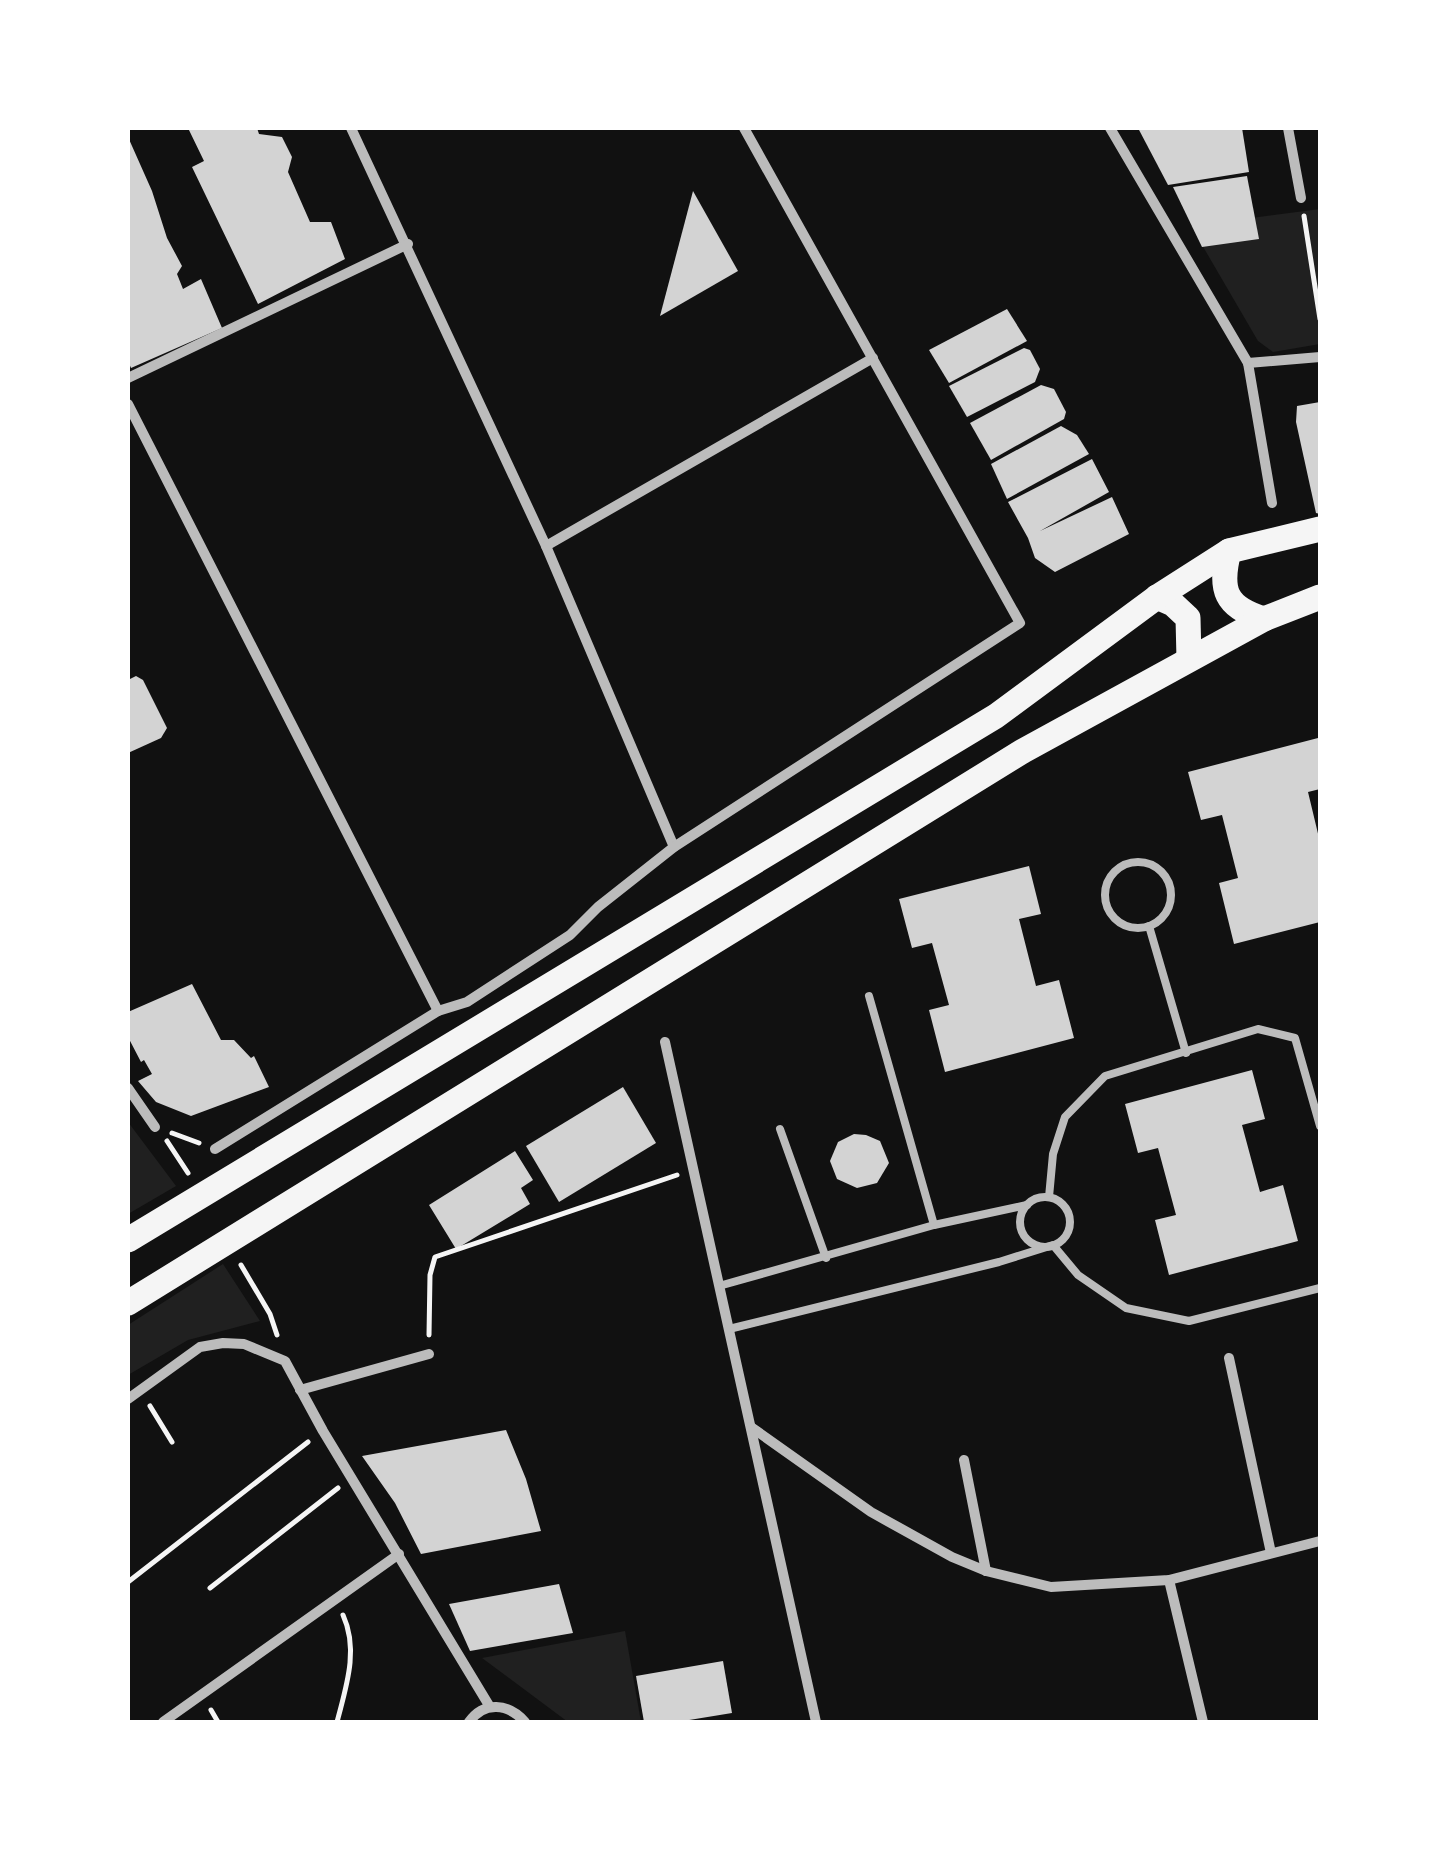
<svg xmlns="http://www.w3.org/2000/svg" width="1448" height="1850" viewBox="0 0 1448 1850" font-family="'Nunito Sans',sans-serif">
	<rect width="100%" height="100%" fill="#111"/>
	<!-- green -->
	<g fill="#202020">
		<polygon points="1320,209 1320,344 1273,352 1258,341 1191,226"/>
		<polygon points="128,1122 176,1186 128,1214"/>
		<polygon points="223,1264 260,1321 188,1340 128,1375 128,1325"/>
		<polygon points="625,1631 641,1722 568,1722 482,1658"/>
	</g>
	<!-- building -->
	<g fill="#d3d3d3">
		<polygon points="188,128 257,128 259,134 282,137 292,157 288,172 310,222 331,222 345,259 258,304 192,167 204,161"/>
		<polygon points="1138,128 1242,128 1249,172 1168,185"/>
		<polygon points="128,137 152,191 167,238 182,266 177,274 183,289 201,279 222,328 131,368 128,361"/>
		<polygon points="1247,176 1259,239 1202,247 1173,187"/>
		<polygon points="693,191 738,271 660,316"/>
		<polygon points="1007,309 1027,341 949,383 929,350"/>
		<polygon points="1024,348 1030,350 1040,369 1035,382 967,417 949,386"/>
		<polygon points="1041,385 1054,389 1066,412 1064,419 991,460 970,423"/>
		<polygon points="1320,402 1320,514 1316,513 1296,422 1297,406"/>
		<polygon points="1061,426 1077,435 1089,454 1007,499 991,464"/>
		<polygon points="1092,459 1109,492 1040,531 1112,497 1129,534 1055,572 1035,558 1028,538 1008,502"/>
		<polygon points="136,676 143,680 167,728 161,738 128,753 128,680"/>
		<polygon points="1318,738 1320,789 1308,792 1320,842 1320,922 1234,944 1219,883 1238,878 1222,815 1201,820 1188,772"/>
		<polygon points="1029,866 1041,914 1019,919 1036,986 1059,980 1074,1038 945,1072 929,1010 949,1005 932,943 912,948 899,899"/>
		<polygon points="192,984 221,1040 234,1040 251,1058 254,1056 269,1087 191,1116 156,1102 138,1081 152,1074 144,1060 141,1062 128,1037 128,1012"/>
		<polygon points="1252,1070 1265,1119 1242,1125 1260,1192 1283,1185 1298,1241 1169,1275 1155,1220 1176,1215 1158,1148 1138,1153 1125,1104"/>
		<polygon points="623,1087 656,1143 559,1202 526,1146"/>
		<polygon points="854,1134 866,1135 880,1141 889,1163 877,1183 857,1188 837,1179 830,1161 838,1142"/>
		<polygon points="515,1151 533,1180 521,1188 530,1204 456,1249 429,1205"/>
		<polygon points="506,1430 526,1479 541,1531 421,1554 395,1503 362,1456"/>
		<polygon points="559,1584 573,1633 470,1651 449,1604"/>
		<polygon points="723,1661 732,1713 677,1722 644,1722 636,1676"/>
	</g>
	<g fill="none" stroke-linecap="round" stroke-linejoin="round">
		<!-- path -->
		<g stroke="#f5f5f5" stroke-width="5">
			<polyline points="1304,216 1320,319"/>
			<polyline points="172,1133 199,1143"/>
			<polyline points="167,1141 188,1173"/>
			<polyline points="241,1265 270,1314 277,1335"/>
			<polyline points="429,1335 430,1275 435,1257 677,1175"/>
			<polyline points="150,1406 172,1442"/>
			<polyline points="128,1582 308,1442"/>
			<polyline points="210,1588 338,1488"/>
			<polyline points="211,1710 218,1722"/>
			<path d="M337,1722C346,1687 359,1650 343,1615"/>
		</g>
		<!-- service -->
		<g stroke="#bcbcbc" stroke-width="8">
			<circle cx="1138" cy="895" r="33"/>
			<polyline points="1149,926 1186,1053"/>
			<polyline points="869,996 934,1225"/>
			<polyline points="780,1129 826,1258"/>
			<polyline points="1049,1197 1053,1154 1065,1117 1105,1076 1258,1029 1295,1038 1320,1126"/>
			<circle cx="1045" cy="1222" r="25"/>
			<polyline points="719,1286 934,1225 1027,1205"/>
			<polyline points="729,1329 999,1262 1053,1245 1078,1275 1126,1308 1189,1321 1320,1288"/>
		</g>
		<!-- minor -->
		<g stroke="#bcbcbc" stroke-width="10">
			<polyline points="351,128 546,546 674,847"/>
			<polyline points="1110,128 1248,363 1272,503"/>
			<polyline points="1288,128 1301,198"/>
			<polyline points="1248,363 1320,357"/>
			<polyline points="128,378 408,244"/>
			<polyline points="128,404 438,1011"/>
			<polyline points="546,546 873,358"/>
			<polyline points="665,1042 816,1722"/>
			<polyline points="128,1088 155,1127"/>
			<polyline points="215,1149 438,1011 467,1002 570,935 598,907 674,847 1020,623 744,128"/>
			<polyline points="1229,1358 1271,1553"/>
			<polyline points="300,1390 429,1354"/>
			<polyline points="128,1399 200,1347 223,1343 244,1344 285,1361 323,1431 490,1707"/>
			<polyline points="751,1427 871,1512 952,1557 986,1571 1051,1587 1169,1580 1320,1541"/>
			<polyline points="964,1460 986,1571"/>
			<polyline points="1169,1580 1203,1722"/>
			<polyline points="163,1722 399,1554"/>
			<path d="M469,1722C484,1701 508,1703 525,1722"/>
		</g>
		<!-- primary -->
		<g stroke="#f5f5f5" stroke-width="25">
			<path d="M1229,551C1219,590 1225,607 1264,619"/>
			<polyline points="1157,597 1173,604 1188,618 1189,659"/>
			<polyline points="128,1240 996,716 1157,597 1229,551 1320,529"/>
			<polyline points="128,1303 1023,751 1264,619 1320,597"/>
		</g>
	</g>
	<!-- border -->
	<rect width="1448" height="1850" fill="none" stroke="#ffffff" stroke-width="260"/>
</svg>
